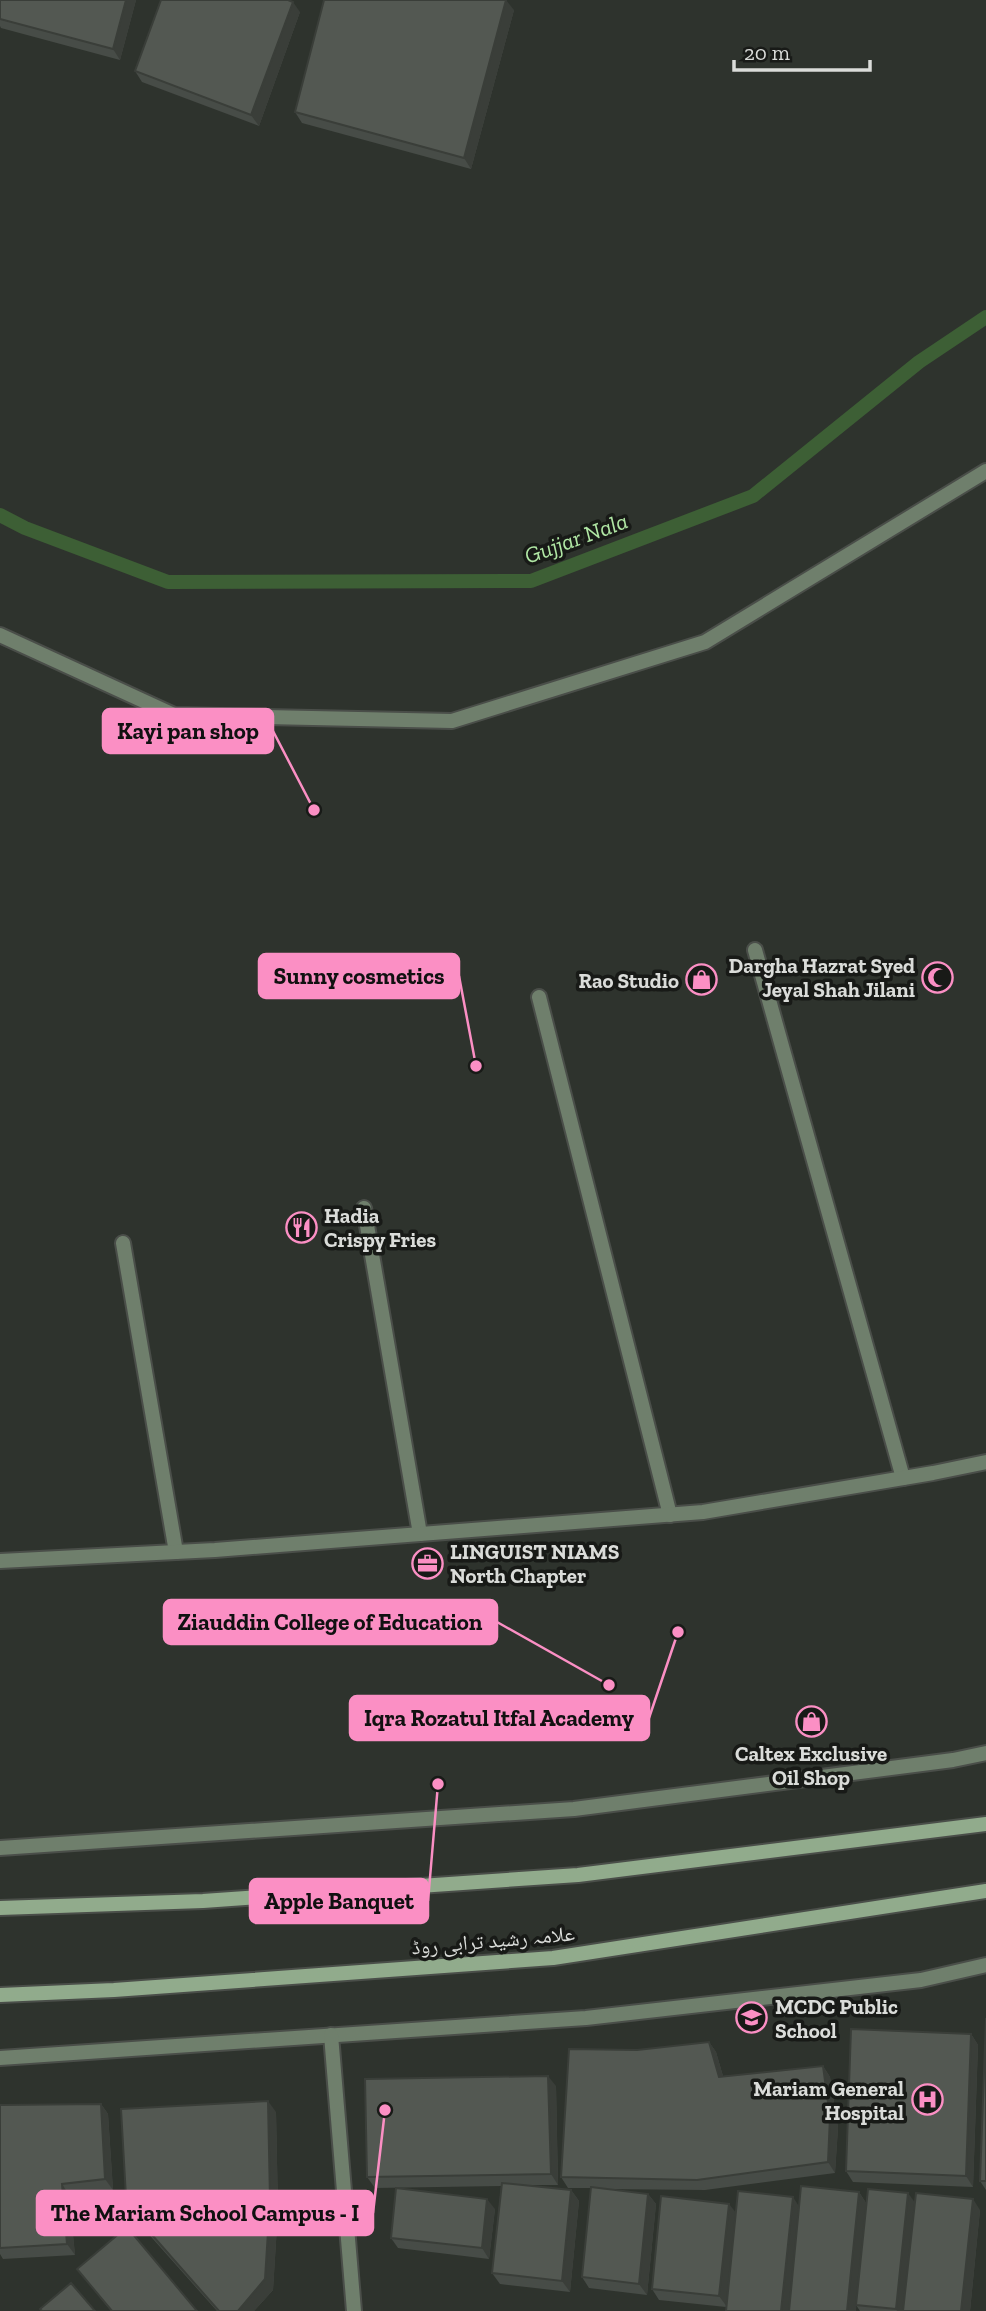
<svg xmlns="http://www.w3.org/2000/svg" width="986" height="2311" viewBox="0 0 986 2311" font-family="'Zilla Slab','Noto Naskh Arabic',serif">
	<rect width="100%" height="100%" fill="#2e332d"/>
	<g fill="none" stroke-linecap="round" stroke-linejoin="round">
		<!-- stream -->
		<polyline stroke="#3d5f35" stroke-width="14" points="0,515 25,528 168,582 531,581 753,496 919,362 986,317"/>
		<defs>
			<g id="lane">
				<polyline points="0,1848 574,1809 953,1760 986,1753"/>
				<polyline points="0,2058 586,2018 921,1980 986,1965"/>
			</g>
			<g id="street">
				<polyline points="0,635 174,715 452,721 705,642 986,471"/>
				<polyline points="755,950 903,1478"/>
				<polyline points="539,997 670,1515"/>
				<polyline points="364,1208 420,1534"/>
				<polyline points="123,1243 176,1552"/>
				<polyline points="0,1561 215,1550 703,1512 933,1473 986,1462"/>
				<polyline points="331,2035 354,2311"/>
			</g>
			<g id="secondary">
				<polyline points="0,1908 203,1901 578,1875 986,1824"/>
				<polyline points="0,1995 114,1990 553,1958 986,1891"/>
			</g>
		</defs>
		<!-- lane casing -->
		<use href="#lane" stroke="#4a4e49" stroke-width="18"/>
		<!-- street casing -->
		<use href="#street" stroke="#4a4e49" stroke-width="18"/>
		<!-- secondary casing -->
		<use href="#secondary" stroke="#4a4e49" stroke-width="18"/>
		<!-- lane -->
		<use href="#lane" stroke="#6f7f6c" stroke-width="14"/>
		<!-- street -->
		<use href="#street" stroke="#6f7f6c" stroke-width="14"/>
		<!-- secondary -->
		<use href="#secondary" stroke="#91ab8c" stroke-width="14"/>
	</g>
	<!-- wall -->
	<g fill="#474c47">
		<polygon points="0,0 136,0 120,60 1,28 0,26"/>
		<polygon points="514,10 471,169 302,123 295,112"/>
		<polygon points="300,12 259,126 142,82 135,71"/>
		<polygon points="986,2018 986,2190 980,2181"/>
		<polygon points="971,2034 978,2045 973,2187 853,2182 846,2171"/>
		<polygon points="709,2042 716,2052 723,2076 823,2066 830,2077 838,2128 835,2173 705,2190 601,2189 648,2194 656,2204 647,2295 589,2288 582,2277 591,2188 568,2188 561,2177 637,2050"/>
		<polygon points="556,2086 558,2185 524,2185 571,2190 579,2201 570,2292 500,2284 492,2273 501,2186 375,2188 367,2177"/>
		<polygon points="101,2104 108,2114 113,2190 69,2195 75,2255 3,2259 0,2254 0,2105"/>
		<polygon points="276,2112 278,2210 139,2208 269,2216 277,2226 273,2290 254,2311 217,2311 145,2230 138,2219 138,2208 133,2208 126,2197"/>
		<polygon points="859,2192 866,2203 915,2202 980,2210 970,2311 860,2311 856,2305 856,2311 726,2311 726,2307 659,2300 652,2289 736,2214 799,2207"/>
		<polygon points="495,2209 489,2259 398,2248 391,2238"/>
		<polygon points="77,2269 197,2311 111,2311"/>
	</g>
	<!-- shaded-wall -->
	<g fill="#3a3e39">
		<polygon points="126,0 136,0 120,60 113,49"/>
		<polygon points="506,0 514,10 471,169 464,158"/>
		<polygon points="293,2 300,12 259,126 251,115"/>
		<polygon points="971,2034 978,2045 973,2187 966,2176"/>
		<polygon points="709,2042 716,2052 726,2087 719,2077"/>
		<polygon points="823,2066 830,2077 838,2128 835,2173 828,2162"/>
		<polygon points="548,2076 556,2086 558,2185 551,2174"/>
		<polygon points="268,2101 276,2112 278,2210 270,2199"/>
		<polygon points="101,2104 108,2114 113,2190 105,2179"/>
		<polygon points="62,2184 69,2195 75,2255 67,2244"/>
		<polygon points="571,2190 579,2201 570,2292 562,2281"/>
		<polygon points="859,2192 866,2203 856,2311 847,2311"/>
		<polygon points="908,2193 916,2204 904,2311 897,2311 896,2309"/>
		<polygon points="648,2194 656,2204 647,2295 639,2284"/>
		<polygon points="793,2197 800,2208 790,2311 781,2311"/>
		<polygon points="487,2199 495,2209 489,2259 482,2248"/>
		<polygon points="973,2199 980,2210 970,2311 961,2311"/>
		<polygon points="729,2204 737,2214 727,2307 719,2296"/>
		<polygon points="269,2216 277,2226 273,2290 254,2311 238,2311"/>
	</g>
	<!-- building -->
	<g fill="#535852" stroke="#3a3e39" stroke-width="2">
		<polygon points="0,0 126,0 113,49 0,19"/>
		<polygon points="161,0 288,0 293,2 251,115 135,71"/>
		<polygon points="324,0 506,0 464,158 295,112"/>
		<polygon points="986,2018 986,2181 980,2181"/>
		<polygon points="851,2029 971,2034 966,2176 846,2171"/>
		<polygon points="709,2042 719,2077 823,2066 830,2117 828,2162 697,2180 561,2177 569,2049 637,2050"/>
		<polygon points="548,2076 551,2174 367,2177 365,2079"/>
		<polygon points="268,2101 270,2199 126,2197 121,2109"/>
		<polygon points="101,2104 105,2179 62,2184 67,2244 0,2248 0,2105"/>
		<polygon points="502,2183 571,2190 562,2281 492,2273"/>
		<polygon points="801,2186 859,2192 847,2311 789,2311"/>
		<polygon points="591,2187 648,2194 639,2284 582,2277"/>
		<polygon points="396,2188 487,2199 482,2248 391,2238"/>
		<polygon points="868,2189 908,2193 896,2309 856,2305"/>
		<polygon points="738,2191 793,2197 781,2311 726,2311"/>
		<polygon points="916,2193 973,2199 961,2311 903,2311"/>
		<polygon points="661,2196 729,2204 719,2296 652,2289"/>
		<polygon points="138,2208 269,2216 265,2279 238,2311 219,2311 138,2219"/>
		<polygon points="127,2227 197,2311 112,2311 77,2269"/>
		<polygon points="71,2283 95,2311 42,2311 40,2309"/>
	</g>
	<!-- icons -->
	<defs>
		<symbol id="mosque-ring" viewBox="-11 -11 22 22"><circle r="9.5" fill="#181a17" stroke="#fb8fc4" stroke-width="1.5"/><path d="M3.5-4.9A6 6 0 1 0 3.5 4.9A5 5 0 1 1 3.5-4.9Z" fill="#fb8fc4"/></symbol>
		<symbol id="shop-ring" viewBox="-11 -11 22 22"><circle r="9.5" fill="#181a17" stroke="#fb8fc4" stroke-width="1.5"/><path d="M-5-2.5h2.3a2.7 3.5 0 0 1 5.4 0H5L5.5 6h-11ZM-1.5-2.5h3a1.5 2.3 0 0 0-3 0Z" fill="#fb8fc4"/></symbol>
		<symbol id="restaurant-ring" viewBox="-11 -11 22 22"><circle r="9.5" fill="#181a17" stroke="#fb8fc4" stroke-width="1.5"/><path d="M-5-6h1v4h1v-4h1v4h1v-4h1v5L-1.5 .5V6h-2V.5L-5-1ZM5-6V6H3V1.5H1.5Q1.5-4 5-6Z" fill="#fb8fc4"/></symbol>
		<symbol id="office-ring" viewBox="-11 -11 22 22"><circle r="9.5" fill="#181a17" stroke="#fb8fc4" stroke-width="1.5"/><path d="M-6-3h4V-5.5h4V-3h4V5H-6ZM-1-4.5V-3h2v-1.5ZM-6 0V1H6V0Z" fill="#fb8fc4"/></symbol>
		<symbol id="school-ring" viewBox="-11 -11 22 22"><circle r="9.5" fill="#181a17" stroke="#fb8fc4" stroke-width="1.5"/><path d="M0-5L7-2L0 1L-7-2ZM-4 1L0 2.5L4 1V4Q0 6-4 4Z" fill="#fb8fc4"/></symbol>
		<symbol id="hospital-ring" viewBox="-11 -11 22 22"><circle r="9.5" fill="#181a17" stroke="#fb8fc4" stroke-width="1.5"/><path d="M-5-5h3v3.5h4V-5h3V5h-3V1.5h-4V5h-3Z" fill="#fb8fc4"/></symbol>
	</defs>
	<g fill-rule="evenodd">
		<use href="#mosque-ring" x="920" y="960" width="35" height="35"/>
		<use href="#shop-ring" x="684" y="962" width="35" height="35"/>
		<use href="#restaurant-ring" x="284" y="1210" width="35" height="35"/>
		<use href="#office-ring" x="410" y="1546" width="35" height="35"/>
		<use href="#shop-ring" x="794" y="1704" width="35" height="35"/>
		<use href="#school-ring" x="734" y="2000" width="35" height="35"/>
		<use href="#hospital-ring" x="910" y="2082" width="35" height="35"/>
	</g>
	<g text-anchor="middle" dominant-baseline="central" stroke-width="7" stroke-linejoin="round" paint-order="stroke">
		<!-- poi labels -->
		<g font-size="21" font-weight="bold" fill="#dadcd9" stroke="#181a17" text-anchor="end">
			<text x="915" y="965">Dargha Hazrat Syed<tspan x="915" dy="24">Jeyal Shah Jilani</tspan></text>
			<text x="679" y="980">Rao Studio</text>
			<text x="324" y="1215" text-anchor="start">Hadia<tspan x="324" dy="24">Crispy Fries</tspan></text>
			<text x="450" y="1551" text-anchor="start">LINGUIST NIAMS<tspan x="450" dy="24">North Chapter</tspan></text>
			<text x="811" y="1753" text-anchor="middle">Caltex Exclusive<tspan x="811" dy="24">Oil Shop</tspan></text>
			<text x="775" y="2006" text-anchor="start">MCDC Public<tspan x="775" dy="24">School</tspan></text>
			<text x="904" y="2088">Mariam General<tspan x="904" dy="24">Hospital</tspan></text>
		</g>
		<!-- street labels -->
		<g font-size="21" fill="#dadcd9" stroke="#181a17">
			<text transform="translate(493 1940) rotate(-5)">علامہ رشید ترابی روڈ</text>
		</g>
		<!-- water labels -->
		<g font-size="23" font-style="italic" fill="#b1e8a5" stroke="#181a17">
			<text transform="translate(576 538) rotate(-20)">Gujjar Nala</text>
		</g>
	</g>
	<!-- callouts -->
	<path fill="none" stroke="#fb8fc4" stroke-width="2.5" d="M314 810L273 731M476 1066L459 976M609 1685L497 1622M678 1632L649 1718M438 1784L428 1901M385 2110L373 2213"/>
	<g fill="#fb8fc4" stroke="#181a17" stroke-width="2.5">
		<circle cx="314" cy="810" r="7"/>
		<circle cx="476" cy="1066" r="7"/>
		<circle cx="609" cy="1685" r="7"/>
		<circle cx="678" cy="1632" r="7"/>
		<circle cx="438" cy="1784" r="7"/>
		<circle cx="385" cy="2110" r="7"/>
	</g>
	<g fill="#fb8fc4" stroke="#fb8fc4" stroke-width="2.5">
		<rect x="103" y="709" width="170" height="44" rx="7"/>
		<rect x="259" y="954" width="200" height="44" rx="7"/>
		<rect x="164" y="1600" width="333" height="44" rx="7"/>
		<rect x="350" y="1696" width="299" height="44" rx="7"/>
		<rect x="250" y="1879" width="178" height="44" rx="7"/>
		<rect x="37" y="2191" width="336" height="44" rx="7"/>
	</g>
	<g font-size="23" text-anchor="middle" font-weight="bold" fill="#111">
		<text x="188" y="739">Kayi pan shop</text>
		<text x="359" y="984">Sunny cosmetics</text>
		<text x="330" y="1630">Ziauddin College of Education</text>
		<text x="499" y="1726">Iqra Rozatul Itfal Academy</text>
		<text x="339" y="1909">Apple Banquet</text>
		<text x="205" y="2221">The Mariam School Campus - I</text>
	</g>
	<!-- scale -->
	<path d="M734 60v10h136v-10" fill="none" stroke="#dadcd9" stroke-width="3.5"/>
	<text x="744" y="60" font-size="21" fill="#dadcd9" stroke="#181a17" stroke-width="5" paint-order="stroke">20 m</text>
</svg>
